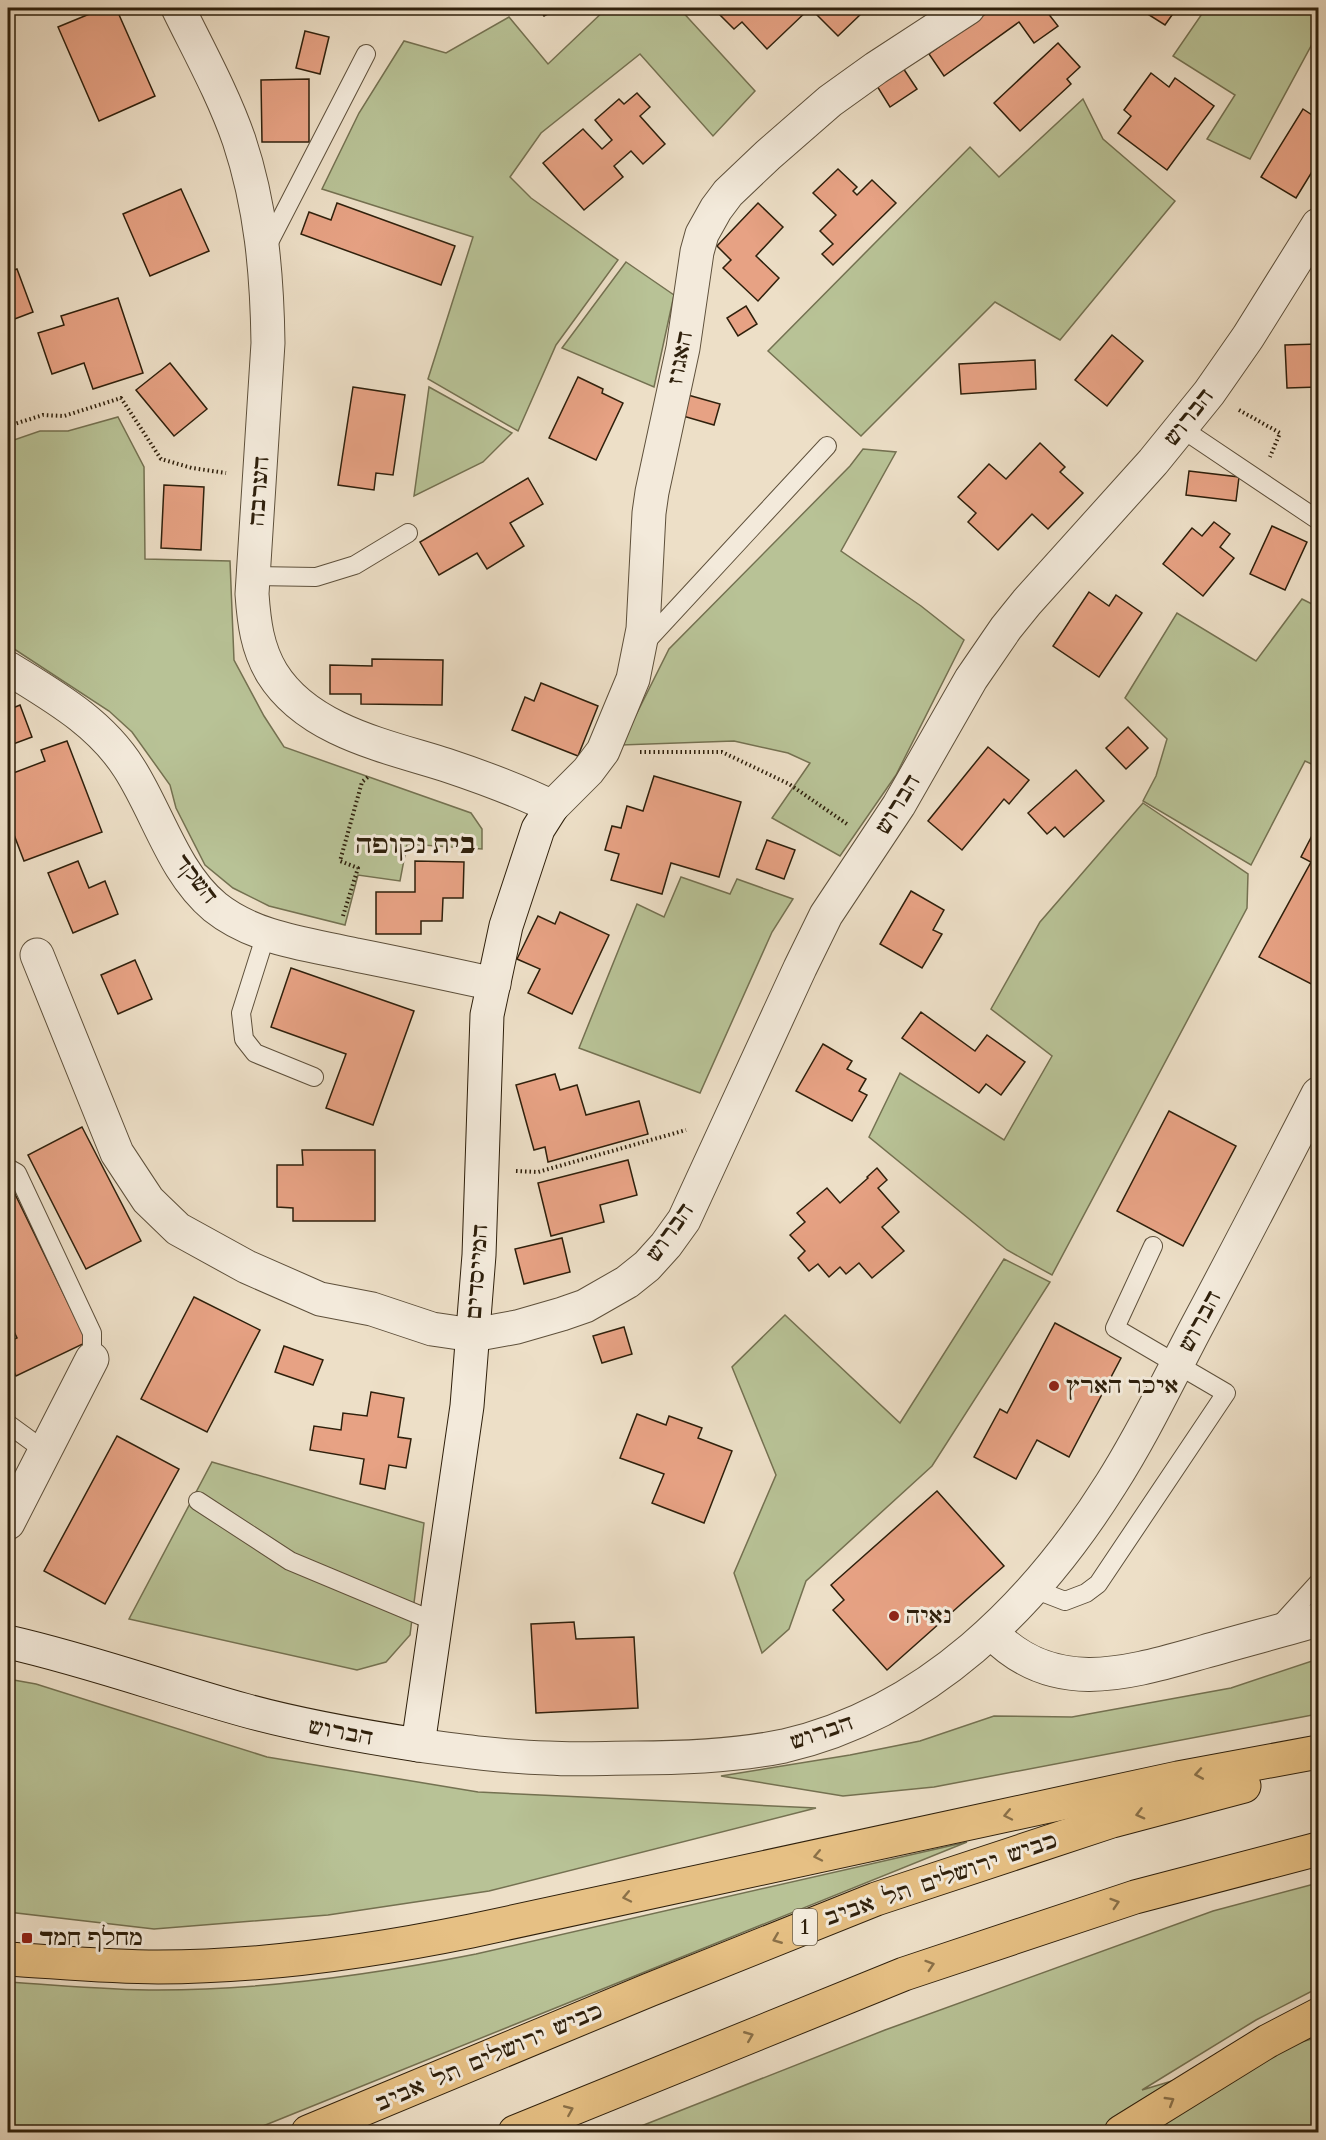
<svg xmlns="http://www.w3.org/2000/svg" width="1326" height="2140" viewBox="0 0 1326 2140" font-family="Cardo,'Frank Ruhl Libre',serif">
	<rect width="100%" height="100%" fill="#eddfc7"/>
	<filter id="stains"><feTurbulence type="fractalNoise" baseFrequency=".00333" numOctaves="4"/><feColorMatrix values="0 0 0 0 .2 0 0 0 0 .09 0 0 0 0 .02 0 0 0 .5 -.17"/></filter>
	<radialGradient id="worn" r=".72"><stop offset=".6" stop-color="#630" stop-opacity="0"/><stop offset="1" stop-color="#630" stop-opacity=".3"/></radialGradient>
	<!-- green -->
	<g fill="#b8c296" stroke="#747151" stroke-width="1.5">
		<polygon points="607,8 679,8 755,91 713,136 640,54 541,133 510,177 531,198 618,260 556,345 518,431 428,379 473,237 322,189 359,113 404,41 446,53 509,17 548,64"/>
		<polygon points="1206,8 1318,8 1318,33 1250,159 1207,139 1235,95 1173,56"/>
		<polygon points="1083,99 1103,139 1175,201 1060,340 995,302 861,436 768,351 970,147 999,177"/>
		<polygon points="626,262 674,295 654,387 562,348"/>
		<polygon points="429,387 512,433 483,462 414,496"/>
		<polygon points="118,417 144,467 145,559 230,561 234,660 264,716 284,747 471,813 482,829 482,849 407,844 400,881 358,875 345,925 269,906 233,888 205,865 176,808 170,785 132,732 109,711 8,645 8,442 40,431 68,431"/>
		<polygon points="863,449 896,452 841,551 921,606 964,640 896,775 840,856 772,818 810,763 788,753 734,741 621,745 669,649 850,466"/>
		<polygon points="1302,599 1318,607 1318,767 1305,761 1251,865 1143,801 1156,776 1167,739 1125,698 1177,613 1256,661"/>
		<polygon points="1143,803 1248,874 1247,908 1052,1275 1007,1250 869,1137 900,1073 1004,1140 1052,1056 991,1009 1040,922"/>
		<polygon points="681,877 730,894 737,879 793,899 772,932 700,1093 579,1048 637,904 664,917"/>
		<polygon points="1004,1259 1050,1282 932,1466 806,1581 789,1629 762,1653 734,1573 776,1475 732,1367 785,1315 900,1423"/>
		<polygon points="212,1462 424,1523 410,1635 386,1662 357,1670 129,1619"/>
		<polygon points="1318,1659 1318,1714 934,1787 843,1796 721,1776 850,1755 920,1741 994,1716 1072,1717 1231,1688"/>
		<polygon points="8,1679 36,1684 267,1757 478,1792 816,1808 489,1891 328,1915 154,1929 8,1912"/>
		<path d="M967,1842L248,2132H8V1982C58,1985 108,1990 158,1990C265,1990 371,1975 476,1954Z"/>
		<polygon points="1318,1883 1318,1988 1256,2020 1142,2090 1318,2037 1318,2132 626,2132 885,2030 1213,1911"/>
	</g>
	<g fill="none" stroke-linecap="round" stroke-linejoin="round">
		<!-- stream -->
		<polyline stroke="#727c78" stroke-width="10" points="1308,2132 1318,2128"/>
	</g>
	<!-- building -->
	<g fill="#e7a284" stroke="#2f200c" stroke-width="1.5">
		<polygon points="104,8 116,8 155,96 99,121 58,27"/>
		<polygon points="539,8 559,8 544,16"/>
		<polygon points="728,8 858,8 863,12 838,36 810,8 767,49 742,22 734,29 720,15"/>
		<polygon points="994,8 1044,8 1058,26 1034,43 1019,22 944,76 929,54"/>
		<polygon points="1138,8 1177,8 1165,25"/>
		<polygon points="305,31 329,37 320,74 296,68"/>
		<polygon points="1058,43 1080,67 1067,79 1071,84 1020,131 994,103"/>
		<polygon points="903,68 917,89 890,107 877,86"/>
		<polygon points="1151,73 1169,87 1175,78 1214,106 1167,170 1118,133 1131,116 1124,110"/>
		<polygon points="309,79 309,142 262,142 261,80"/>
		<polygon points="637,93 650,107 640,116 665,144 643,164 631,151 614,166 623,177 584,210 543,163 583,129 602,149 612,140 595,120 619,99 624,104"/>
		<polygon points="1303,109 1318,119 1318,162 1296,198 1261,177"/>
		<polygon points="838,169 857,187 853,191 857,195 872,180 896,203 833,265 822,254 833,244 820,231 836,215 813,193"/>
		<polygon points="181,189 209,251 150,276 123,214"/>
		<polygon points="337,203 455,246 441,285 301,234 309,212 331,220"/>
		<polygon points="758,203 783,227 756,256 779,278 758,301 723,268 731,260 717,246"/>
		<polygon points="17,269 33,312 12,320 8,306 8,272"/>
		<polygon points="118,298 143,373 93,389 84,363 52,374 38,333 64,325 61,316"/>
		<polygon points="746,306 757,324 738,336 727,318"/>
		<polygon points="1112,335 1143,361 1107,406 1075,380"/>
		<polygon points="1318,344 1318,387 1287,388 1285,345"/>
		<polygon points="1035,360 1036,389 961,394 959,364"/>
		<polygon points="170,363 207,409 174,436 136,390"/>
		<polygon points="578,377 603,389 602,393 623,403 596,460 549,438"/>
		<polygon points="353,387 405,395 393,475 376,473 374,490 338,485"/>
		<polygon points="688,395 720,404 714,425 683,416"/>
		<polygon points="1040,443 1065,467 1060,472 1083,493 1048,529 1032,514 998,550 968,522 976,513 958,497 989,464 1006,479"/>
		<polygon points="1189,471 1239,477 1236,501 1186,495"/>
		<polygon points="528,478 543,504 510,523 524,546 487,569 477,553 439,575 420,542"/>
		<polygon points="164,485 204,487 201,550 161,548"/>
		<polygon points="1214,522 1230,534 1220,547 1234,558 1203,596 1163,564 1192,528 1202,536"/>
		<polygon points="1272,526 1307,542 1285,590 1250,574"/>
		<polygon points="1089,592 1109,606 1116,595 1142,613 1099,677 1053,646"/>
		<polygon points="372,659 443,660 442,705 361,704 361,694 330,694 330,665 372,666"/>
		<polygon points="541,683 598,706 578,756 512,730 525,697 534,701"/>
		<polygon points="20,705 32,737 8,746 8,710"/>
		<polygon points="1128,727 1148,748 1126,769 1106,748"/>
		<polygon points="67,741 102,832 24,861 8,819 8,775 45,761 41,750"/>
		<polygon points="988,747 1029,780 1009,804 1004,799 962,850 928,821"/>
		<polygon points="1076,770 1104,801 1064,837 1055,827 1047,834 1028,813"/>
		<polygon points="654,776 741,802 719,877 671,863 662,894 611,880 619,854 605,850 612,826 621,828 627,806 643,811"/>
		<polygon points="1318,824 1318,984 1317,987 1259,957 1311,862 1301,857"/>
		<polygon points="767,840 795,850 784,879 756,869"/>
		<polygon points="78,861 89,888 105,881 118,914 73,933 48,873"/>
		<polygon points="415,861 464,862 463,898 443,898 442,921 421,921 421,934 376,934 376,892 415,892"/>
		<polygon points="911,891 944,910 933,930 942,934 922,968 880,944"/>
		<polygon points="560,912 609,935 572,1014 528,993 540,969 517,959 538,916 555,924"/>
		<polygon points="135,960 152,999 118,1014 101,975"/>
		<polygon points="291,968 414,1011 373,1125 326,1108 346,1054 271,1027"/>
		<polygon points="921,1012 975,1051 987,1035 1025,1062 1001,1095 986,1084 979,1093 902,1038"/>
		<polygon points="823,1044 852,1061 847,1069 866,1079 859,1091 867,1095 852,1121 796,1091"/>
		<polygon points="555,1074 560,1090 577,1085 586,1115 639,1101 648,1134 548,1162 545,1147 534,1150 516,1085"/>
		<polygon points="1169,1111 1236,1146 1183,1246 1117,1211"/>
		<polygon points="82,1127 141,1241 86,1269 28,1155"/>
		<polygon points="302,1150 375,1150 375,1221 293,1221 293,1208 277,1207 277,1165 303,1165"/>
		<polygon points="628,1160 637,1195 600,1205 604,1222 551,1236 538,1183"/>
		<polygon points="877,1168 887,1180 878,1188 899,1212 882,1227 904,1251 872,1278 859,1263 846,1274 840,1267 829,1277 818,1264 809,1271 798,1258 805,1251 790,1235 805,1222 797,1213 827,1188 840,1203 868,1178 867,1177"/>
		<polygon points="13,1190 87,1342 16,1376 8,1359 8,1342 17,1338 8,1319 8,1193"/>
		<polygon points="562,1238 570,1272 524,1284 515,1249"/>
		<polygon points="194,1297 260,1330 207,1432 141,1399"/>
		<polygon points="1055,1323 1121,1358 1069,1457 1037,1440 1016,1479 974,1457 1000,1409 1007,1413"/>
		<polygon points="624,1327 632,1354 602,1363 593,1336"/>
		<polygon points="284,1346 323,1360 313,1385 275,1372"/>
		<polygon points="371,1392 404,1398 398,1437 411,1439 406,1468 389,1465 385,1489 360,1484 364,1459 310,1450 314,1426 341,1430 343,1413 367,1416"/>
		<polygon points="637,1414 666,1425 669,1416 702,1428 698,1438 732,1451 704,1523 652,1503 664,1474 620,1458"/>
		<polygon points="117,1436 179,1469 105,1604 44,1571"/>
		<polygon points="937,1491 1004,1566 887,1670 833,1610 844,1600 831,1585"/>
		<polygon points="574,1622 576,1639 634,1637 638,1708 536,1713 531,1624"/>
	</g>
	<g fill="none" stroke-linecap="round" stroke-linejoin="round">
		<defs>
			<g id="lane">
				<polyline points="265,250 366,54"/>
				<polyline points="1181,428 1318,520"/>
				<polyline points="253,576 316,577 355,565 408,533"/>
				<polyline points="643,645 827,446"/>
				<polyline points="266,934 241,1013 244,1039 255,1053 314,1077"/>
				<polyline points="8,1168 17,1173 92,1333 92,1359"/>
				<polyline points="8,1424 45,1451"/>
				<polyline points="198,1501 290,1561 436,1622"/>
				<polyline points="1034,1589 1065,1601 1086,1593 1098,1584 1226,1393 1115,1328 1153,1246"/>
				<polyline points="1278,1627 1318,1583"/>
			</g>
			<g id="street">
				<path d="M178,8C199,51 223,94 239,140C261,206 267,273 268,343L252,594C254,622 257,648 272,673C308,731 386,746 446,765C482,777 518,790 552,807L588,771L603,751L633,679L643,629L649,513L652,492L683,348L697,252L702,234L716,209L728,193L768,155L830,101L876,68L968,8"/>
				<path d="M8,668C53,696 100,722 129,768C158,813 173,872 215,907C255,939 308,944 356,955C402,964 448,974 494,984"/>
				<polyline points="37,955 117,1153 148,1200 178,1229 247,1267 320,1299 372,1309 432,1329 473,1335 517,1327 562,1314 585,1306 627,1282 647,1266 666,1245 684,1220 800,968 826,915 899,805 971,679 1006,628 1027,602 1153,462 1209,393 1248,337 1318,225"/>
				<polyline points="8,1523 92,1359"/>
				<path d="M992,1633C1054,1697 1128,1673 1203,1652C1241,1641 1280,1631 1318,1620"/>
				<path d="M418,1745C461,1751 505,1757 548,1758C577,1760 606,1758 635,1758C685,1758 735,1756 784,1746C927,1713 1035,1605 1111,1484C1143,1434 1169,1379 1197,1326C1238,1249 1278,1172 1318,1094"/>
			</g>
			<path id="secondary" d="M8,1642C88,1660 165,1688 244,1710C301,1726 360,1736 418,1745L467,1406L479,1255L487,1015L506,926L538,829L552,807"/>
			<g id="highway">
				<path d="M8,1959C58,1962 108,1967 158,1967C263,1967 368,1952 471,1931L1178,1778L1318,1752"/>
				<polyline points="308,2132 649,1990 876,1899 1112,1821 1244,1786"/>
				<polyline points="515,2132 904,1974 1135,1897 1318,1849"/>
				<polyline points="1121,2132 1268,2041 1318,2015"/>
			</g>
		</defs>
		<!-- lane casing -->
		<use href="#lane" stroke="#5e503b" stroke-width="20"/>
		<!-- street casing -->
		<use href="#street" stroke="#5e503b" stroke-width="35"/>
		<!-- secondary casing -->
		<use href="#secondary" stroke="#2f200c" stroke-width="35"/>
		<!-- highway casing -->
		<use href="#highway" stroke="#2f200c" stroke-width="35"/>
		<!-- path -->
		<g stroke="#2f200c" stroke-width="4" stroke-dasharray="1.5 3" stroke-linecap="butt">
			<polyline points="1239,410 1280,433 1270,457"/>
			<polyline points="8,426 43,415 64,416 121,398 161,459 192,468 226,473"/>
			<polyline points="640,752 722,752 789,784 847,824"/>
			<polyline points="343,916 358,868 340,861 362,782 368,777"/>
			<polyline points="516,1171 538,1172 686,1130"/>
		</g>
		<!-- lane -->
		<use href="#lane" stroke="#f3eadb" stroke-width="18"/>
		<!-- street -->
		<use href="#street" stroke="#f3eadb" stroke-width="33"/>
		<!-- secondary -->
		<use href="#secondary" stroke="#f3eadb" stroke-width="33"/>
		<!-- highway -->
		<use href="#highway" stroke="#e6c084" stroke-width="33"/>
	</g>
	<!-- one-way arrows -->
	<defs><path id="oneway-chevron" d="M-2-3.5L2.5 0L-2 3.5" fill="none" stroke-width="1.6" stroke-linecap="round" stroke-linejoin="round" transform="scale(1.5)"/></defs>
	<g stroke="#8a7048">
		<use href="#oneway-chevron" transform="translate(1199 1774) rotate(170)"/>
		<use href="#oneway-chevron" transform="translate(1140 1814) rotate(165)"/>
		<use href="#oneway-chevron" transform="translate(1008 1815) rotate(168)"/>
		<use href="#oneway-chevron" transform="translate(818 1856) rotate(168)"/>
		<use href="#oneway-chevron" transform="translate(627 1897) rotate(168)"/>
		<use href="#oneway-chevron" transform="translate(1115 1903) rotate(-18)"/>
		<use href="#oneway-chevron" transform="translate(777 1939) rotate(158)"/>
		<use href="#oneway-chevron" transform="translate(930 1965) rotate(-18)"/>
		<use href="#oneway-chevron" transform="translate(749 2036) rotate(-22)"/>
		<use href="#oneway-chevron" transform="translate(1170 2101) rotate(-31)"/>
		<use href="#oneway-chevron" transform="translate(569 2110) rotate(-23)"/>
	</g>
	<!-- markers -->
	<g fill="#8f2418" stroke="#f3eadb" stroke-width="2">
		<circle cx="1054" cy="1386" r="6"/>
		<circle cx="894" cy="1616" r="6"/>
		<rect x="21" y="1932" width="12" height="12" rx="3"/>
	</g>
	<g text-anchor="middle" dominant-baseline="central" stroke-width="6" stroke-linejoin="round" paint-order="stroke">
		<!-- shield labels -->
		<rect fill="#f3eadb" stroke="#6a5d4a" stroke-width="1.5" x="793" y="1909" width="24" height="36" rx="4.5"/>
		<g font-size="21" font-weight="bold" fill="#2f200c">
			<text x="805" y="1927">1</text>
		</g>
		<!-- street labels -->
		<g font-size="22" fill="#2f200c" stroke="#f3eadb">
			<text transform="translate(680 358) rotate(-79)">האגוז</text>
			<text transform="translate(1189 417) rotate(-52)">הברוש</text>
			<text transform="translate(259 491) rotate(-86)">הערבה</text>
			<text transform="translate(898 804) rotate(-59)">הברוש</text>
			<text transform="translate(196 879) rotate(52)">השקד</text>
			<text transform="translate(670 1232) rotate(-55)">הברוש</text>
			<text transform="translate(477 1272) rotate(-86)">המייסדים</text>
			<text transform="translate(1200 1321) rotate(-62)">הברוש</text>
			<text transform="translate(341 1732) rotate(11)">הברוש</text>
			<text transform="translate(822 1732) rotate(-19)">הברוש</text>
			<text transform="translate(941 1879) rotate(-19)">כביש ירושלים תל אביב</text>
			<text transform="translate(489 2057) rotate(-23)">כביש ירושלים תל אביב</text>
		</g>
		<!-- poi labels -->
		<g font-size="22" font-weight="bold" fill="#2f200c" stroke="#f3eadb" text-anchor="start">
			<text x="1066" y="1386">איכר הארץ</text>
			<text x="906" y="1616">נאיה</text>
			<text x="39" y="1938">מחלף חמד</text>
		</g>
		<!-- quarter labels -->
		<g font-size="26" font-weight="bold" fill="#2f200c" stroke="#f3eadb">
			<text x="416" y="844">בית נקופה</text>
		</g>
	</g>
	<!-- margin -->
	<rect width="1326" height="2140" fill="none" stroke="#eddfc7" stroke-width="30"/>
	<rect x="9" y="9" width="1308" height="2122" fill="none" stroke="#2f200c" stroke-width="3"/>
	<rect x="15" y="15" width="1296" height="2110" fill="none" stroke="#2f200c" stroke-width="1.5"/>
	<rect width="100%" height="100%" filter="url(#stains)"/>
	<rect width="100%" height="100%" fill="url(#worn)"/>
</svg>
